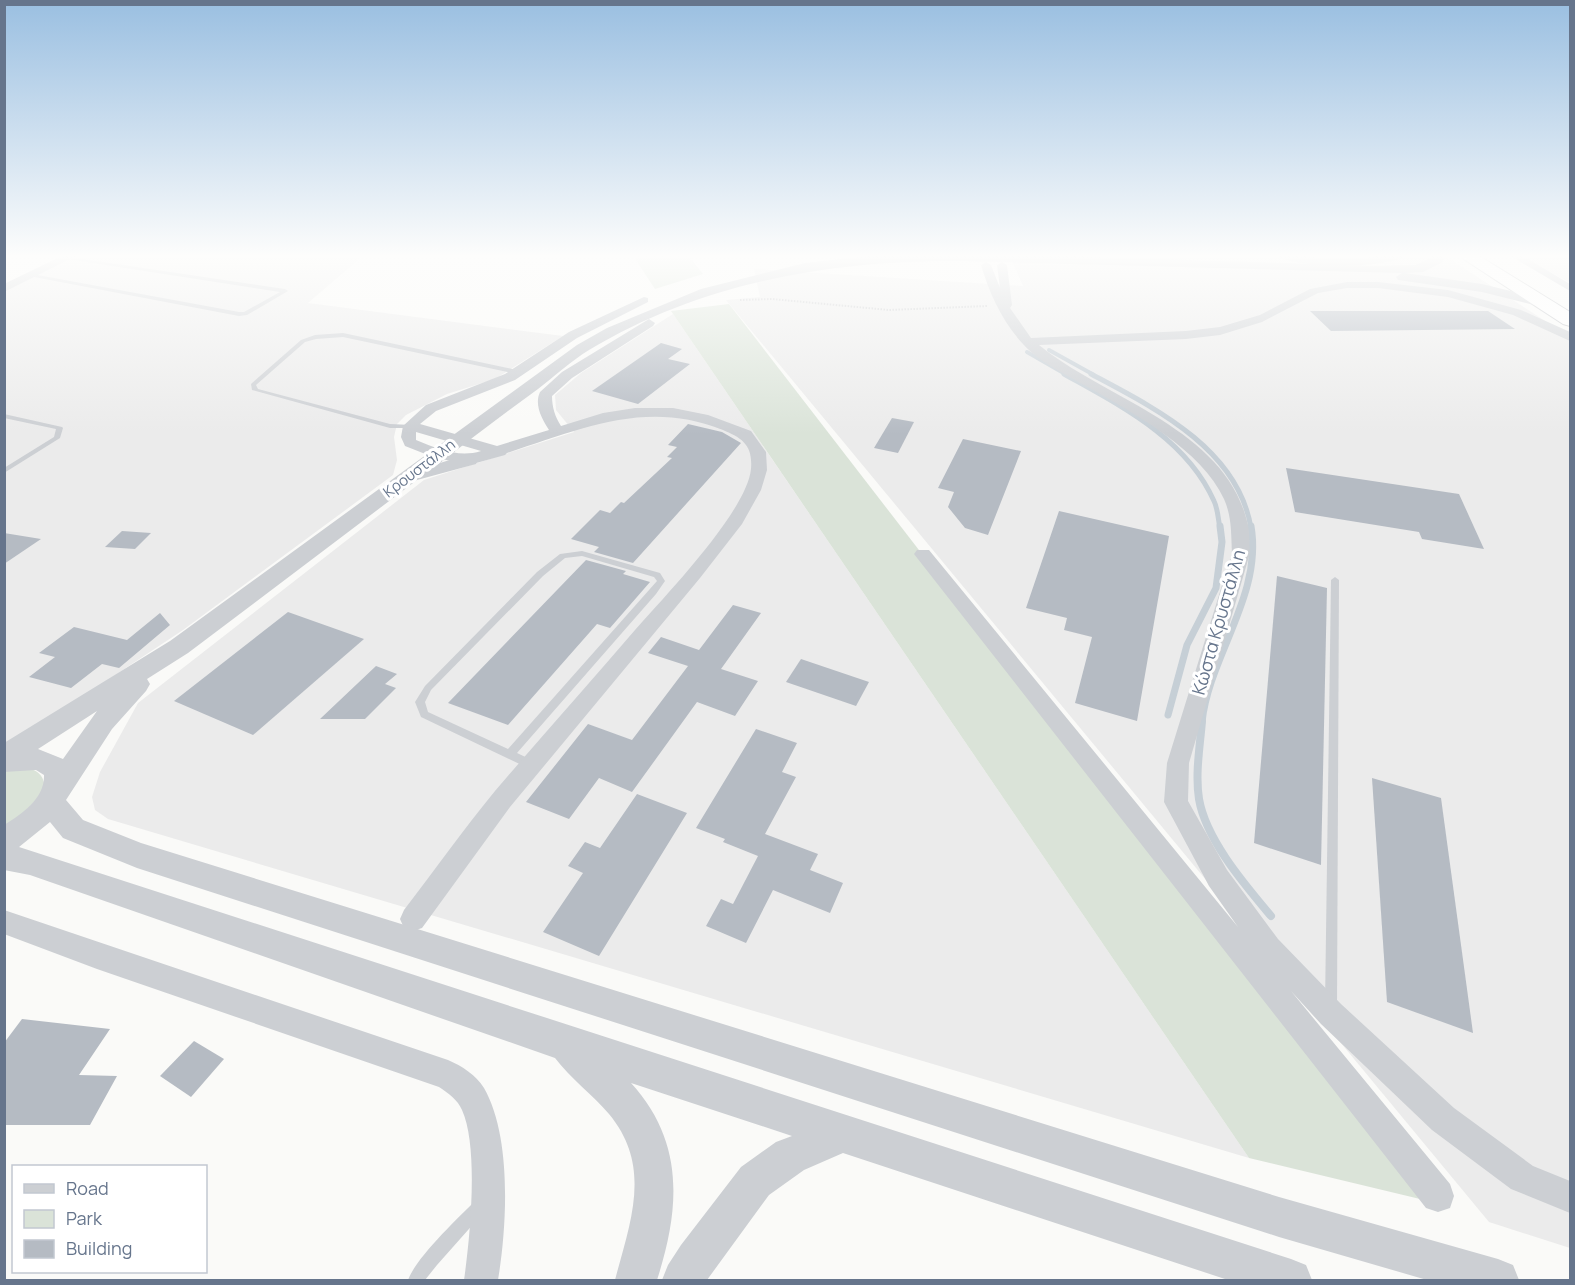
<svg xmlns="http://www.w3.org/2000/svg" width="1575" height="1285" viewBox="0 0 1575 1285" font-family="Manrope,sans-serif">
	<rect width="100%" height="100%" fill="#fafaf8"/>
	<!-- built -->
	<g fill="#ebebeb">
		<polygon points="78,254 365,254 308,303 563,336 495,379 447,394 406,415 397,424 394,437 397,460 393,475 183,630 55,715 5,745 4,291"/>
		<polygon points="1009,254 1442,254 1570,337 1570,1248 1489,1222 726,300 760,297 754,269 1023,286"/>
		<polygon points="1520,254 1570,254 1570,283 1552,273"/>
		<polygon points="673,314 1249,1158 108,819 95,810 92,797 100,772 138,703 424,480 574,432 556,410 555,395 581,373"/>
	</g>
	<!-- green -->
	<g fill="#dae3d8">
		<polygon points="632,254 687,254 703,274 655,289"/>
		<polygon points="729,304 1420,1199 1249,1158 671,311"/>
		<path d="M25,767C39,771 44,775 45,790L4,834V768Z"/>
	</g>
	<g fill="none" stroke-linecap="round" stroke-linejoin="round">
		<!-- stream-far3 -->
		<g stroke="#c6cfd6" stroke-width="4">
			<polyline points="1049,350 1094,375"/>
			<polyline points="1027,352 1067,375"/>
		</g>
		<!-- stream-far2 -->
		<g stroke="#c6cfd6" stroke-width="5">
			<path d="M1064,374C1121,406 1186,438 1214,501C1218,509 1218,519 1220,528"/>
			<path d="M1091,374C1155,408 1238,449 1251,528"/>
		</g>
		<!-- stream-far1 -->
		<g stroke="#c6cfd6" stroke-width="7">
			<polyline points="1168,715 1187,645 1216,588 1222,542 1220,526"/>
			<path d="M1202,722C1209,656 1263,595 1251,526"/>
		</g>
		<!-- stream -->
		<path stroke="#c6cfd6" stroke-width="8" d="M1202,721C1200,746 1195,774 1199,799C1206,840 1245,885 1271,916"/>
	</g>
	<!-- building -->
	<g fill="#b5bbc3">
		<polygon points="1310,311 1488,311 1515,329 1331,331"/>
		<polygon points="661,343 682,349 668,359 690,364 638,404 592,391"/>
		<polygon points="892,418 914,422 898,453 874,448"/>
		<polygon points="688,424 722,432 741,443 633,563 594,552 599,547 571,539 600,510 610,513 621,502 624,503 672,458 667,457 677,447 668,445"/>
		<polygon points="963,439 1021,451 988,535 965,528 948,507 954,492 938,488"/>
		<polygon points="1286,468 1459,494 1484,549 1422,539 1419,532 1295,512"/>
		<polygon points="1059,511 1169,536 1137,721 1075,703 1092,637 1064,630 1067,618 1026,608"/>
		<polygon points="122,531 151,533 135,549 105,547"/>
		<polygon points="4,533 41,539 4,564"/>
		<polygon points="586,560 626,571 623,574 650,582 610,628 597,624 508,725 448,703"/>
		<polygon points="1277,576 1327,588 1321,865 1254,843"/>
		<polygon points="733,605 761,613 721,669 758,681 735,716 697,702 632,792 599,778 569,819 526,802 588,724 632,740 688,666 648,653 661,637 699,650"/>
		<polygon points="288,612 364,639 253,735 174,701"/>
		<polygon points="160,613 170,625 119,668 102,664 71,688 29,677 55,657 39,653 74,627 127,640"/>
		<polygon points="801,659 869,682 856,706 786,682"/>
		<polygon points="376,666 397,674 385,684 396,688 365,719 320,719"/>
		<polygon points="756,729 797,743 782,772 796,777 765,834 818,854 810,870 843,883 830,913 773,890 746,943 706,926 721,899 733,904 758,856 723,842 725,839 696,828"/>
		<polygon points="1372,778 1441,798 1473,1033 1387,1002"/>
		<polygon points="637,794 687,813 599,956 543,932 583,873 568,866 585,842 600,848"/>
		<polygon points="22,1019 110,1029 79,1075 117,1076 90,1125 4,1125 4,1043"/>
		<polygon points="194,1041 224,1059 191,1097 160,1076"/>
	</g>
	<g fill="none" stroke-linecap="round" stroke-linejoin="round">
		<defs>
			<polygon id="trunk" points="1456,254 1476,254 1570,312 1570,326 1563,324"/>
		</defs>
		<!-- trunk casing -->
		<use href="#trunk" stroke="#bcbfc3" stroke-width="2"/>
		<!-- path -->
		<polyline stroke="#c3c5c8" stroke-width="2" stroke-dasharray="1.5 1.5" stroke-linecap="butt" points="740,300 772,299 889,310 987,306"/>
		<!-- service -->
		<g fill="#cccfd3" fill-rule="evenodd">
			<polygon points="69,257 285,289 288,291 247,315 239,316 29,276 32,274 239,312 244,312 280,292 67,259 67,257"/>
			<polygon points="343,333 517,370 520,372 517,374 343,337 316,339 305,342 256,385 258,389 390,424 412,425 412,427 410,428 390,428 252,390 251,384 301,340 315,335"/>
			<polygon points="4,414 62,427 63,428 60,438 4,473 4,468 54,437 56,429 4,418"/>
			<path d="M582,551L660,573L665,581L656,594L517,753L536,762L537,765L536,768L532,769L528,768L421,717L415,702L425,686L537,572L560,554ZM582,556L654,577L657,581L508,749L428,712L425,702L431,690L543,576L565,558Z"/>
			<polygon points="1335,577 1339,580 1337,1005 1336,1010 1331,1011 1326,1010 1325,1005 1331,580"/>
			<path d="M479,1199L484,1202L487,1207L484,1212L437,1265L425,1280H408C416,1258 456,1220 474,1202Z"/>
		</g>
		<!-- minor -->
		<g fill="#cccfd3" fill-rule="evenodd">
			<polygon points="66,254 80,254 4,292 4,284"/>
			<path d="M1271,254L1341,259L1410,254C1387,270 1294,269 1271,254Z"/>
			<polygon points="1507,254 1520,254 1570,284 1570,291"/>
			<path d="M986,262L991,265L1000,288L997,265L1002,262L1007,265L1012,305L1010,308L1031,338L1186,331L1220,327L1260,315L1310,289L1347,282H1378L1448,290L1521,310L1570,332V341L1513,315L1448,297L1378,288H1347L1318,293L1262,322L1220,335L1186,339L1039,345C1105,399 1224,428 1247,521C1250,531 1249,543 1250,553L1189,763L1188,801L1227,870L1278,939L1341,1004L1454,1108L1533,1166L1570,1181V1213L1511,1189L1432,1130L1321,1024L1291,991L1450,1184L1454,1196L1450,1208L1438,1212L1426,1208L914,554L917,550H929L1238,927L1209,886L1164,802L1167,763L1232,553C1231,534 1232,517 1224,499C1202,450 1133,413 1088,387C1068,376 1047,366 1030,351C1006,329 990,296 981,265Z"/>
			<path d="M644,297L648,298V302L577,338L515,380L436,411L420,424L497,446L549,430C542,419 534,405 540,392L562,372L649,319L655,323L653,326L572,378L552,396C552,407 555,417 561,426L603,413L635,408H673L708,415L751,431L766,452L767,470L761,490L742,524L700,578L510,807L422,928L413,931L404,928L400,919L404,910C434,871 463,830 495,791C541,737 589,684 635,630C665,596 747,511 751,469C753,445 742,438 723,430C646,399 581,429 507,453L505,455L469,465L433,457L405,446L401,437L403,426L426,405L505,374L569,332ZM416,432L481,451C459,458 438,449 416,440Z"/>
			<path d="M4,910L448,1060C462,1066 476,1075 484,1088C512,1137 507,1226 498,1280H464C470,1239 479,1147 462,1110C458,1100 448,1093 439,1087L97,969L4,934Z"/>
		</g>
		<!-- tertiary -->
		<path fill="#cccfd3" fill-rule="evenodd" d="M1005,254L1375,266L1416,265L1432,257L1433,254H1445L1443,262L1423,272L1405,273L1482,284L1551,301L1553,304L1546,308L1482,292L1398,280L1396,277L1402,273L961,261C831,260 702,282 589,350C571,361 555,376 538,389C505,413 472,438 440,463L469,454L476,456L478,460L476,464L417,480L188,653L147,679L150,684L146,691L112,729L66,800L83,820L141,843L1279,1197L1498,1259L1513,1265L1519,1280H1427L1279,1237L137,868L63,838L50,822L19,847L1291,1259L1306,1265L1312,1280H1228L843,1153L804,1170L769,1195L707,1280H662L668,1265L681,1245L741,1167L776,1142L792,1136L631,1083C685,1142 680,1209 657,1280H615C630,1222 653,1167 609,1114C593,1095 570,1078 555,1058L30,875L4,870V825C22,814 45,798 44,775L36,770L4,772V743L170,641L577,345L607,328L701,289L805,263L883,254ZM97,711L63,759L38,749Z"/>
		<!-- trunk -->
		<use href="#trunk" fill="#fff" fill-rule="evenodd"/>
	</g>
	<!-- sky -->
	<linearGradient id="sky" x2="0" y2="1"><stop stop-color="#9abfe1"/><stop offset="0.59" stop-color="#fdfdfc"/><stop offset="1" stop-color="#fdfdfc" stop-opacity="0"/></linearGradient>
	<rect width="1575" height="434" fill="url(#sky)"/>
	<g text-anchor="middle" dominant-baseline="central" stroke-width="6" stroke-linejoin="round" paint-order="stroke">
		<!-- far-street labels -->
		<g font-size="15" fill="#66758c" stroke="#fff">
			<text transform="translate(419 468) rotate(-37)">Κρουστάλλη</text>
		</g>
		<!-- street labels -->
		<g font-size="18" fill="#66758c" stroke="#fff">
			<text transform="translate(1218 622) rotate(-74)">Κώστα Κρυστάλλη</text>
		</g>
	</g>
	<!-- border -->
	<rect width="1575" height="1285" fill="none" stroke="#66758c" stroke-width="12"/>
	<!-- legend -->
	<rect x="12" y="1165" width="195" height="108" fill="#ffffff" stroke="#c2c8d1" stroke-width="1.5"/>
	<rect x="24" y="1184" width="30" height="9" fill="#cccfd3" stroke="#c2c8d1" stroke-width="1.5"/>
	<text x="66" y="1195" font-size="18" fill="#66758c">Road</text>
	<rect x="24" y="1210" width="30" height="18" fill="#dae3d8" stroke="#c2c8d1" stroke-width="1.5"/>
	<text x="66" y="1225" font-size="18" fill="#66758c">Park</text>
	<rect x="24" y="1240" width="30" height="18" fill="#b5bbc3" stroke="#c2c8d1" stroke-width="1.5"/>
	<text x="66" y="1255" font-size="18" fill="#66758c">Building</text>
</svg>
